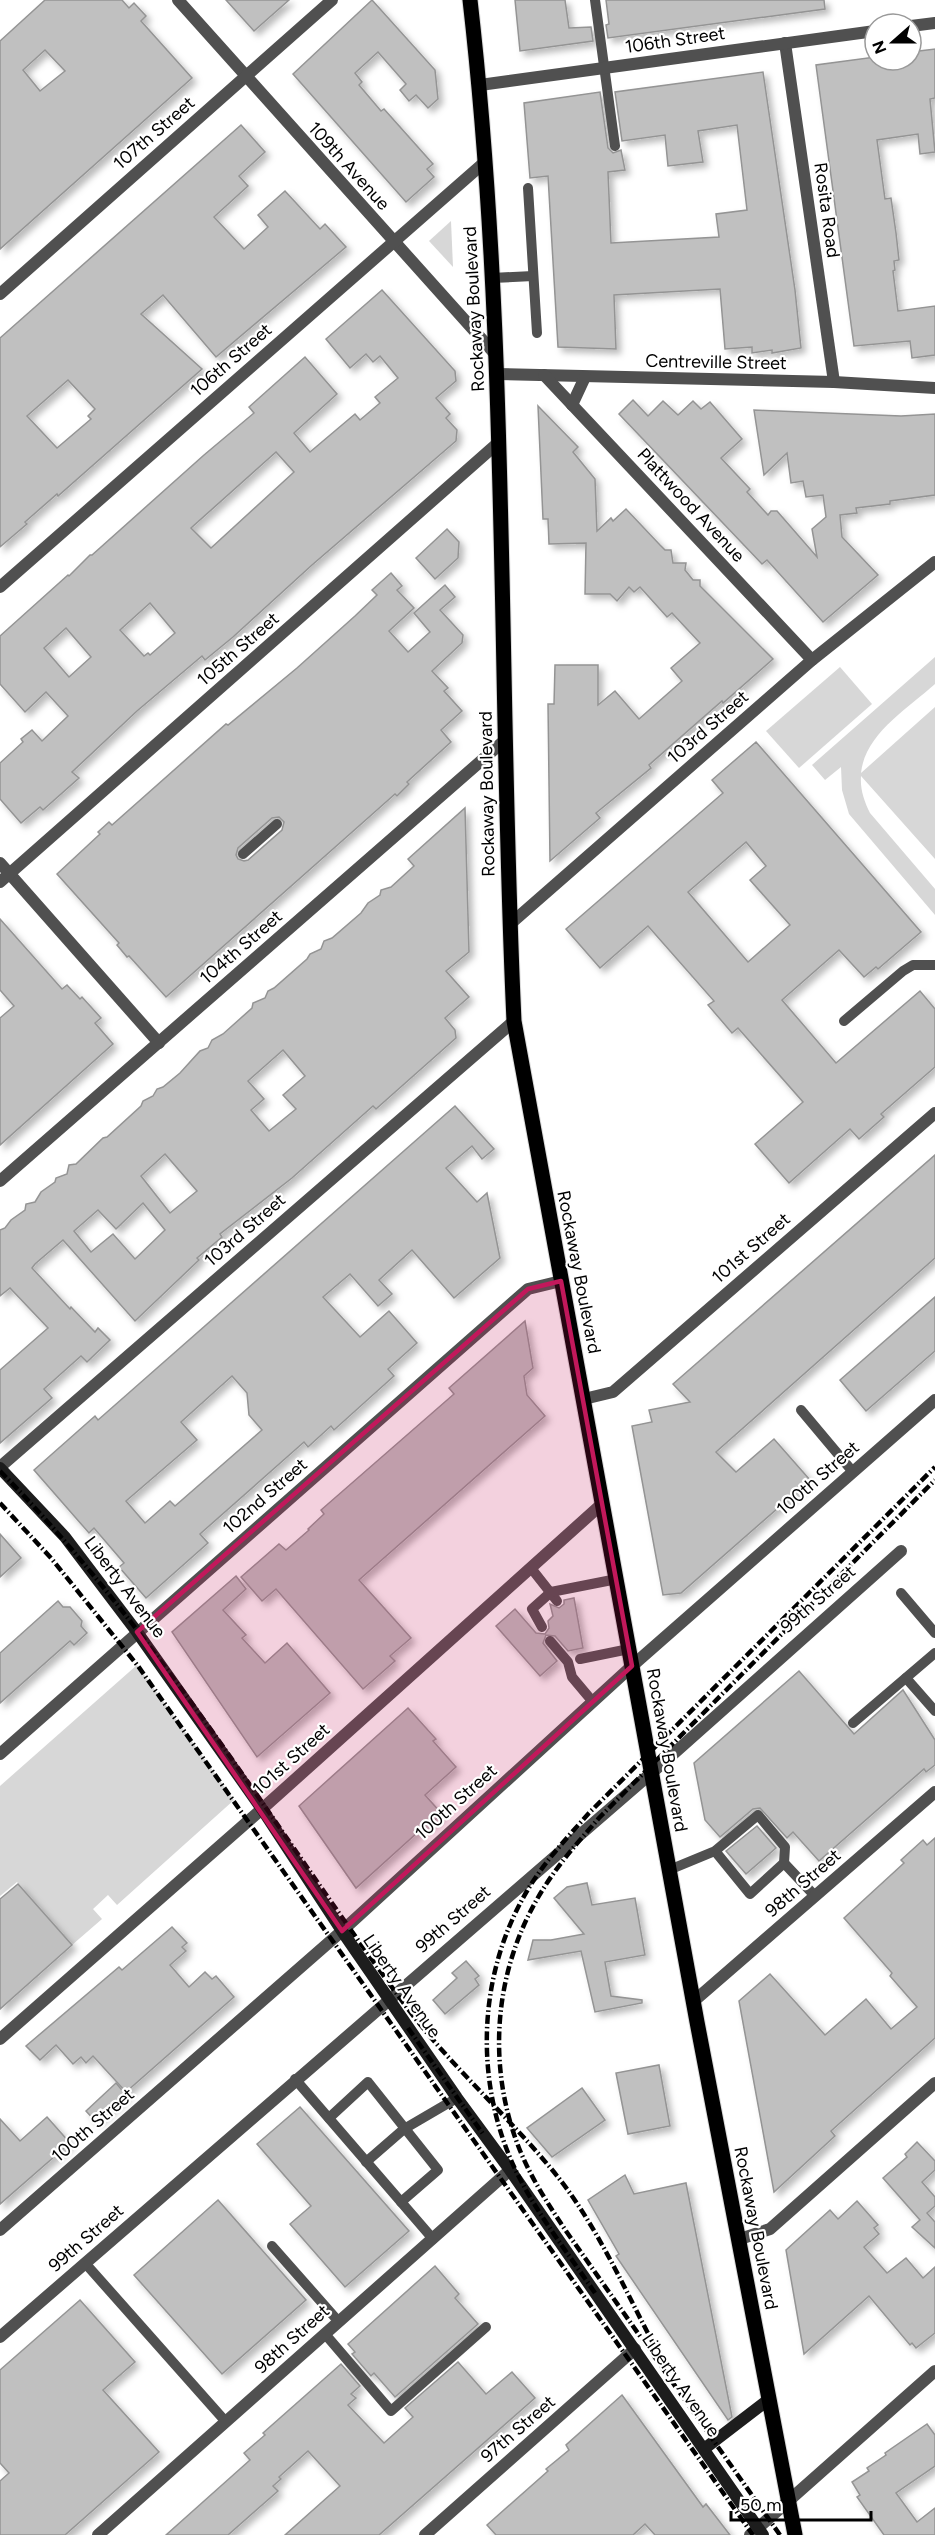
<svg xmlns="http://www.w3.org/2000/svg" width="935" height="2535" viewBox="0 0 935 2535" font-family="Figtree,sans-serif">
	<defs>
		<filter id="shadow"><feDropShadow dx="4.5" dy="4.5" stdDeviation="3" flood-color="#0004"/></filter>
	</defs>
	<rect width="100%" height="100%" fill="#fff"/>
	<!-- green -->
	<g fill="#d7d7d7">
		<polygon points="451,221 453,267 429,241"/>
		<path d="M935,657V684C907,709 865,734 861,773L935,707V859L861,776C860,789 864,801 870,813L935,889V915L849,814L842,790L841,767L825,780L812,765Z"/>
		<polygon points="840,667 872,704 799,768 766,731"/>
		<polygon points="137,1665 234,1800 117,1905 108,1895 93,1909 102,1919 72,1945 17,1882 0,1896 0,1786"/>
	</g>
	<!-- building -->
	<g fill="#c0c0c0" stroke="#949494" stroke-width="1.5" fill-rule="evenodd" filter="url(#shadow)">
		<path d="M45,0H122L129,8L134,3L146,16L141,21L192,78L0,249V41ZM45,50L65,71L40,91L23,70Z"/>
		<polygon points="226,0 289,0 254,31"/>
		<polygon points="372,0 435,70 438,99 428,108 416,95 409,101 400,90 406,84 378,52 355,73 362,82 359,85 381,111 384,109 433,164 427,169 434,177 406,202 293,74"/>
		<polygon points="515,0 565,0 569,28 591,27 593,41 520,51"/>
		<polygon points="606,0 824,0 825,9 608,38 606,25 609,24"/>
		<polygon points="935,49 935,98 930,99 935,152 920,154 918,134 877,140 885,199 891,198 896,233 899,260 894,261 895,270 893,271 898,311 935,306 935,355 912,358 910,341 854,346 816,65 875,57 875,60 912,60 911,52"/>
		<polygon points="763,72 795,290 801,348 772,353 772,350 752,353 752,347 725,349 720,289 614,295 616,349 558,347 548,176 530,178 524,103 600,92 608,148 613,153 621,150 625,170 608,172 611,243 719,237 716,214 747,210 737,125 698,131 703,162 668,166 665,135 622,141 615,92"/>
		<path d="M241,125L265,152L239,176L248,186L214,217L244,249L268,227L258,215L285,191L320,229L325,224L346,247L216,357L163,295L141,314L202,369L58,496L57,494L25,522L27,524L0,547V338ZM68,380L95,409L88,416L91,419L57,448L27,416Z"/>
		<path d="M382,290L455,371L456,381L436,398L450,414L446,418L457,430L456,441L312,565L233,637L205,660L202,656L137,711L72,772L79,778L43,810L40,807L21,823L0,799V763L23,742L21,739L32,730L42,741L68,716L46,692L25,712L0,684V636L68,575L69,576L90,555H92L204,455L254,413L249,407L305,357L337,394L294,433L310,452L355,414L360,420L380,403L375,397L398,378L380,356L373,362L366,354L350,368L326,339ZM276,452L294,472L211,548L191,528ZM150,603L175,633L150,655L148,653L144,656L120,630ZM66,628L91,657L69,677L44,648Z"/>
		<polygon points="633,400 648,416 663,401 678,415 693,401 701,409 710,402 742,439 721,458 750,489 747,492 768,515 771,511 777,511 817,557 812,529 826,517 823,495 806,497 803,481 791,483 787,453 764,475 754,410 901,416 935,414 935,495 890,501 890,504 856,508 857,513 840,515 842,537 878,575 823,622 767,560 762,564 619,414"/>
		<polygon points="538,406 578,447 573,452 595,479 597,531 611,518 613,521 626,509 660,545 665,550 671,550 673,563 686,563 685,570 693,580 700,580 700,586 773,659 723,703 722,701 649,765 651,768 596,813 600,818 550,861 548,704 554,704 555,665 598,665 598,705 615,691 639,719 682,681 671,668 700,643 672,613 667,617 640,587 634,592 629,587 617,601 610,594 585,594 586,543 549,544 548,519 543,519"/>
		<polygon points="447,529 459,542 458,558 435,579 416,558"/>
		<path d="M391,573L402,586L397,590L414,608L389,631L408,652L430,632L414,613L445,585L455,597L440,610L463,635L462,643L432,671L448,688L444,691L462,711L441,730L451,742L407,782L409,784L397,796L395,794L377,810L166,997L129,956L127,957L117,945L119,943L57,874L100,834L98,832L109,822L112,825L226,724L228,725L297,668L355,616L377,595L372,590ZM279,817L284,822L282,830L248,860L244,861L238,859L236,855L238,848L272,818Z"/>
		<path d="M756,742L921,932L878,969L876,967L864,977L839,950L782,1000L836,1063L920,991L935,1009V1067L881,1114L884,1117L859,1139L850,1129L789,1183L755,1144L803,1102L738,1028L732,1033L708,1005L714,1001L648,926L600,968L566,929L723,793L712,780ZM746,842L766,866L750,880L790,925L748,962L688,892Z"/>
		<path d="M465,808L469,952L446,971L469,997L445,1018L455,1030L456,1038L376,1109L373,1106L292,1178L220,1234L222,1237L197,1258L199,1260L135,1321L63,1240L35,1264L32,1268L70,1309L71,1307L95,1332L98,1328L110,1340L87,1362L81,1356L44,1389L52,1398L0,1443V1370L48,1328L10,1288L0,1296V1230L5,1228L11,1220L25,1210L26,1204L35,1202L41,1192L55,1182L56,1178L67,1174L69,1165L76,1164L103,1138L107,1137L141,1106L143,1101L153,1096L157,1089L163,1087L180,1073L200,1051L208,1048L212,1040L223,1034L252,1008L253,1003L265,998L268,991L274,988L307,959L310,954L321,949L324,941L332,938L361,913L368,903L380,895L381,890L391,887L414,866L408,859ZM283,1050L305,1076L283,1095L296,1109L269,1131L251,1110L264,1099L248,1081ZM165,1154L197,1191L170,1213L141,1176ZM143,1203L165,1230L135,1259L113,1234L91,1252L74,1231L98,1210L116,1229Z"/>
		<polygon points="0,919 62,989 67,985 80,999 82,997 101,1018 95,1023 113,1044 0,1145 0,1018 14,1006 0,990"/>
		<path d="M455,1106L494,1149L482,1159L472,1146L446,1168L477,1202L487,1193L500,1258L454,1298L412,1250L379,1280L392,1294L378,1306L350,1274L323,1297L360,1337L389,1311L417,1343L388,1369L394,1376L334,1430L331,1426L308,1447L304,1442L200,1534L208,1543L146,1598L119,1567L124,1563L94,1528L89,1533L34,1470L95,1416L98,1420ZM232,1376L247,1393L249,1415L262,1430L175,1506L170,1501L145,1523L126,1501L197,1440L181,1422Z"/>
		<polygon points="935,1155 935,1258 716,1452 736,1472 774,1439 810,1480 681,1593 663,1595 632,1426 652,1422 649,1410 690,1402 673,1384"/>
		<polygon points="935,1297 935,1351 866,1411 840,1380"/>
		<polygon points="525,1321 533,1368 524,1376 527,1395 545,1416 359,1580 411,1638 390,1656 395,1661 363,1689 276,1589 262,1601 241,1577 279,1544 286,1550 309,1530 308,1529 324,1514 321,1510 454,1394 449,1388"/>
		<polygon points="0,1534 21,1558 0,1577"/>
		<polygon points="236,1576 246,1589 223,1610 246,1635 242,1638 265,1663 287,1643 330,1693 257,1757 172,1632"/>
		<polygon points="574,1598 583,1648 568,1651 555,1636 546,1635 543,1643 557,1661 540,1676 496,1626 515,1609 536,1633 545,1634 549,1628 548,1621 553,1616 550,1604 559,1608 564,1604 564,1600"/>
		<polygon points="58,1601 63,1607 70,1607 82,1621 81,1626 87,1633 74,1645 70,1641 0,1703 0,1653"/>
		<polygon points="799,1671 854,1734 903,1690 935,1740 935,1765 926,1772 924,1769 819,1861 793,1832 787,1838 760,1808 753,1809 720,1837 705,1820 694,1763"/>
		<polygon points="408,1708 436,1739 433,1741 456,1767 425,1795 442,1814 429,1825 428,1823 356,1888 299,1806"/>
		<polygon points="757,1826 776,1848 746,1874 726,1851"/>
		<polygon points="935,1838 935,2038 831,2131 835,2136 774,2192 739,2001 770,1974 825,2035 866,1999 891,2029 917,2007 890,1976 892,1973 844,1918 904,1863 901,1860 923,1840 927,1845"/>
		<polygon points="587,1883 592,1905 635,1898 645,1955 605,1962 611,1996 642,2000 642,2003 595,2012 581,1951 528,1960 533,1940 551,1940 584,1934 554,1898 567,1887"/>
		<polygon points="18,1884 72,1945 0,2009 0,1899"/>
		<polygon points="172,1927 187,1943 182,1947 186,1951 170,1965 189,1987 205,1972 212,1979 216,1976 234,1997 126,2092 93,2056 86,2063 81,2057 73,2064 56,2045 40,2060 26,2046 119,1967 122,1970"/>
		<polygon points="466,1961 479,1976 475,1979 479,1985 445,2014 433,2000 457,1978 452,1973"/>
		<polygon points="659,2065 670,2126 628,2134 616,2073"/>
		<polygon points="116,2083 126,2095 96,2122 86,2111"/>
		<polygon points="582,2088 605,2120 552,2157 527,2128"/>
		<polygon points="300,2107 409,2231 345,2287 290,2224 311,2206 257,2144"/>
		<polygon points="47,2117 70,2143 0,2204 0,2119 20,2141"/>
		<polygon points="917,2142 935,2161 935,2170 922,2182 935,2197 935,2206 927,2213 935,2222 935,2248 912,2227 920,2220 883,2178 907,2157 905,2154"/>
		<polygon points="625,2175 634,2194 686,2183 732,2417 728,2420 616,2256 619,2254 588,2200"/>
		<polygon points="218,2200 306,2300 222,2374 134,2275"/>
		<polygon points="857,2201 878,2225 874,2228 879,2234 864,2247 887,2273 906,2258 923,2278 935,2267 935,2333 916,2348 912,2343 910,2345 869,2296 804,2354 786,2250 830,2210 838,2219"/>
		<polygon points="435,2266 459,2294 455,2298 478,2324 395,2397 374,2373 371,2376 352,2354 355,2352 348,2344"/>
		<polygon points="80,2300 135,2362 103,2390 159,2452 65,2535 0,2535 0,2481 9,2473 0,2463 0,2370"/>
		<polygon points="458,2362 486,2394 512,2372 535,2398 379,2535 285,2535 340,2486 308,2451 279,2477 281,2479 273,2486 278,2491 228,2535 166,2535 250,2460 244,2453 265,2435 263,2433 341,2364 360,2386 351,2394 356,2398 348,2405 384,2443 413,2417 405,2408"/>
		<polygon points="622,2395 703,2507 706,2504 730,2535 655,2535 645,2524 633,2535 496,2535 487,2525 548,2471 546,2469 569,2450 566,2445"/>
		<polygon points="927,2424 935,2435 935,2466 896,2493 917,2522 935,2508 935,2535 884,2535 857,2497 860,2495 852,2482 869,2471 867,2468 886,2455 885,2453"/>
	</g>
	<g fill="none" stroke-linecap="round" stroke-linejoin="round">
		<defs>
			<path id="primary" d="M470,0C509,339 498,681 514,1021L697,2022L795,2535"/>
		</defs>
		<!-- primary casing -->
		<use href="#primary" stroke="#dbdbdb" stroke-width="17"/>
		<!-- lane -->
		<g stroke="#505050" stroke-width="10">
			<polyline points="595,0 615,146"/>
			<polyline points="528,188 537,333"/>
			<polyline points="492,278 533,276"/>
			<polyline points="243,854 277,824"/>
			<polyline points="844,1021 903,971 913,965 935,965"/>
			<polyline points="801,1410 853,1472"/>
			<polyline points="531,1568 557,1601"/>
			<polyline points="901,1593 935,1633"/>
			<polyline points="542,1627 532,1609 551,1592 617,1579"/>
			<polyline points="550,1641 568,1662 572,1677 593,1702"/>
			<polyline points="580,1659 629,1649"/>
			<polyline points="906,1678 935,1711"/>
			<polyline points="853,1723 935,1653"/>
			<polyline points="784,1863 815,1896"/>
			<polyline points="669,1870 715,1851 758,1815 785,1847 784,1863 750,1894 715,1851"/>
			<polyline points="295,2079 433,2239"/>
			<polyline points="329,2118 368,2082 438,2170 401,2202"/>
			<polyline points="366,2162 404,2129 457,2098"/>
			<polyline points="272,2246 339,2322"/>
			<polyline points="85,2263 226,2422"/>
			<polyline points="325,2334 391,2411 486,2327"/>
		</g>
		<!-- street -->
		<g stroke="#505050" stroke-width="12">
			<polyline points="178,0 496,355"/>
			<polyline points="911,26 935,23"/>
			<polyline points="785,43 834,382"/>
			<polyline points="480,85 875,31"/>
			<polyline points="0,294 332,0"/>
			<polyline points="496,374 834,382 935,388"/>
			<polyline points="544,375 812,660"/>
			<polyline points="572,405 585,377"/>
			<polyline points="0,587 486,161"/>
			<polyline points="0,863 159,1043"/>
			<polyline points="0,882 499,442"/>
			<polyline points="509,925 812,660 935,562"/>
			<polyline points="0,1181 505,740"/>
			<polyline points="584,1399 613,1392 935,1113"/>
			<polyline points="0,1467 514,1021"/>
			<polyline points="0,1754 528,1289 561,1281"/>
			<polyline points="694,2001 935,1792"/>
			<polyline points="0,2039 262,1809 603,1503"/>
			<polyline points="0,2230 342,1931 632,1666 935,1400"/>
			<polyline points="740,2239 770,2229 935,2083"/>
			<polyline points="0,2337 671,1756 901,1551"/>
			<polyline points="98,2535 510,2170"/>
			<polyline points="425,2535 635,2349"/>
			<polyline points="750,2535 935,2371"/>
		</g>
		<!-- secondary -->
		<g stroke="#1d1d1d" stroke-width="12">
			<polyline points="0,1468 65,1537 137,1632 262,1809 342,1931 457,2098 510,2170 763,2535"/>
			<polyline points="704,2449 768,2400"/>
		</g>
		<!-- primary -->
		<use href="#primary" stroke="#000" stroke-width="15"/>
		<!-- rail -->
		<g stroke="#000" stroke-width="4.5" stroke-dasharray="9 3 1.5 3" stroke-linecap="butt">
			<path d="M0,1471C157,1631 272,1825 405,2005C448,2063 502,2110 548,2165C593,2217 622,2284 654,2345"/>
			<polyline points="0,1503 51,1558 138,1666 753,2535"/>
			<polyline points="408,2028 483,2134"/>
			<path d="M595,2293C568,2253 537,2214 516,2171C474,2083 477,1976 527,1891C544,1862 567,1838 589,1813L935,1467"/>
			<path d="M780,2535L566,2231C548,2204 531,2178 519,2148C485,2061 495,1964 545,1886C561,1861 580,1840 599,1818L935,1480"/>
		</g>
	</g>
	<!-- marked area -->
	<path fill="#c2185b" fill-opacity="0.2" stroke="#c2185b" stroke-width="4.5" stroke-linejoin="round" d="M561,1281L632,1666L342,1931L137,1632L528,1289Z"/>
	<g text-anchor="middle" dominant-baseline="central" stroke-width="4.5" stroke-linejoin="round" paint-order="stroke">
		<!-- street labels -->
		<g font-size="18" fill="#000" stroke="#fff">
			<text transform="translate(675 40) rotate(-8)">106th Street</text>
			<text transform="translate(154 133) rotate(-41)">107th Street</text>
			<text transform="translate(349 166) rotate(48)">109th Avenue</text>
			<text transform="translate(827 210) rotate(82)">Rosita Road</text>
			<text transform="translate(474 309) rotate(-93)">Rockaway Boulevard</text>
			<text transform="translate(231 360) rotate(-41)">106th Street</text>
			<text transform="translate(716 362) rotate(1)">Centreville Street</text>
			<text transform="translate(691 505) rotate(47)">Plattwood Avenue</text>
			<text transform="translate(238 649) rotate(-41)">105th Street</text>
			<text transform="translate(708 727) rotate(-41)">103rd Street</text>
			<text transform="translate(487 794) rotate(-91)">Rockaway Boulevard</text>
			<text transform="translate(241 947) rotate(-41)">104th Street</text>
			<text transform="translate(245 1230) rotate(-41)">103rd Street</text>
			<text transform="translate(751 1248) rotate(-41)">101st Street</text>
			<text transform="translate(579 1272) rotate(79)">Rockaway Boulevard</text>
			<text transform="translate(818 1478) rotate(-41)">100th Street</text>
			<text transform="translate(265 1496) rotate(-41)">102nd Street</text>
			<text transform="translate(125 1587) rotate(53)">Liberty Avenue</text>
			<text transform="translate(818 1599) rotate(-41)">99th Street</text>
			<text transform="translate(667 1750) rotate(80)">Rockaway Boulevard</text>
			<text transform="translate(291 1759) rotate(-42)">101st Street</text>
			<text transform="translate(456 1802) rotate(-42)">100th Street</text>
			<text transform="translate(803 1883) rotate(-41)">98th Street</text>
			<text transform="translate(453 1919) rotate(-41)">99th Street</text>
			<text transform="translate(402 1986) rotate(55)">Liberty Avenue</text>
			<text transform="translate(93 2125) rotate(-41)">100th Street</text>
			<text transform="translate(756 2228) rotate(79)">Rockaway Boulevard</text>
			<text transform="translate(86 2238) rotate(-41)">99th Street</text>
			<text transform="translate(292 2339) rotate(-42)">98th Street</text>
			<text transform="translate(681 2385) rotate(55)">Liberty Avenue</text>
			<text transform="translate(518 2429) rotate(-41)">97th Street</text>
		</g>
	</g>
	<!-- north arrow -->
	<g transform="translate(893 42) rotate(249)"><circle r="28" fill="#ffffff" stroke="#999999" stroke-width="1.5"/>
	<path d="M0-4.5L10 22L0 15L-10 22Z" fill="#000000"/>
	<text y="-9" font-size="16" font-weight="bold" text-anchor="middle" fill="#000000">N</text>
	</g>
	<!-- scale -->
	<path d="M731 2511v9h140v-9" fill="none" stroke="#000000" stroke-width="3"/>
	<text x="740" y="2511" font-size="18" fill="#000000" stroke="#ffffff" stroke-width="4.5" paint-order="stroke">50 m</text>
</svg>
